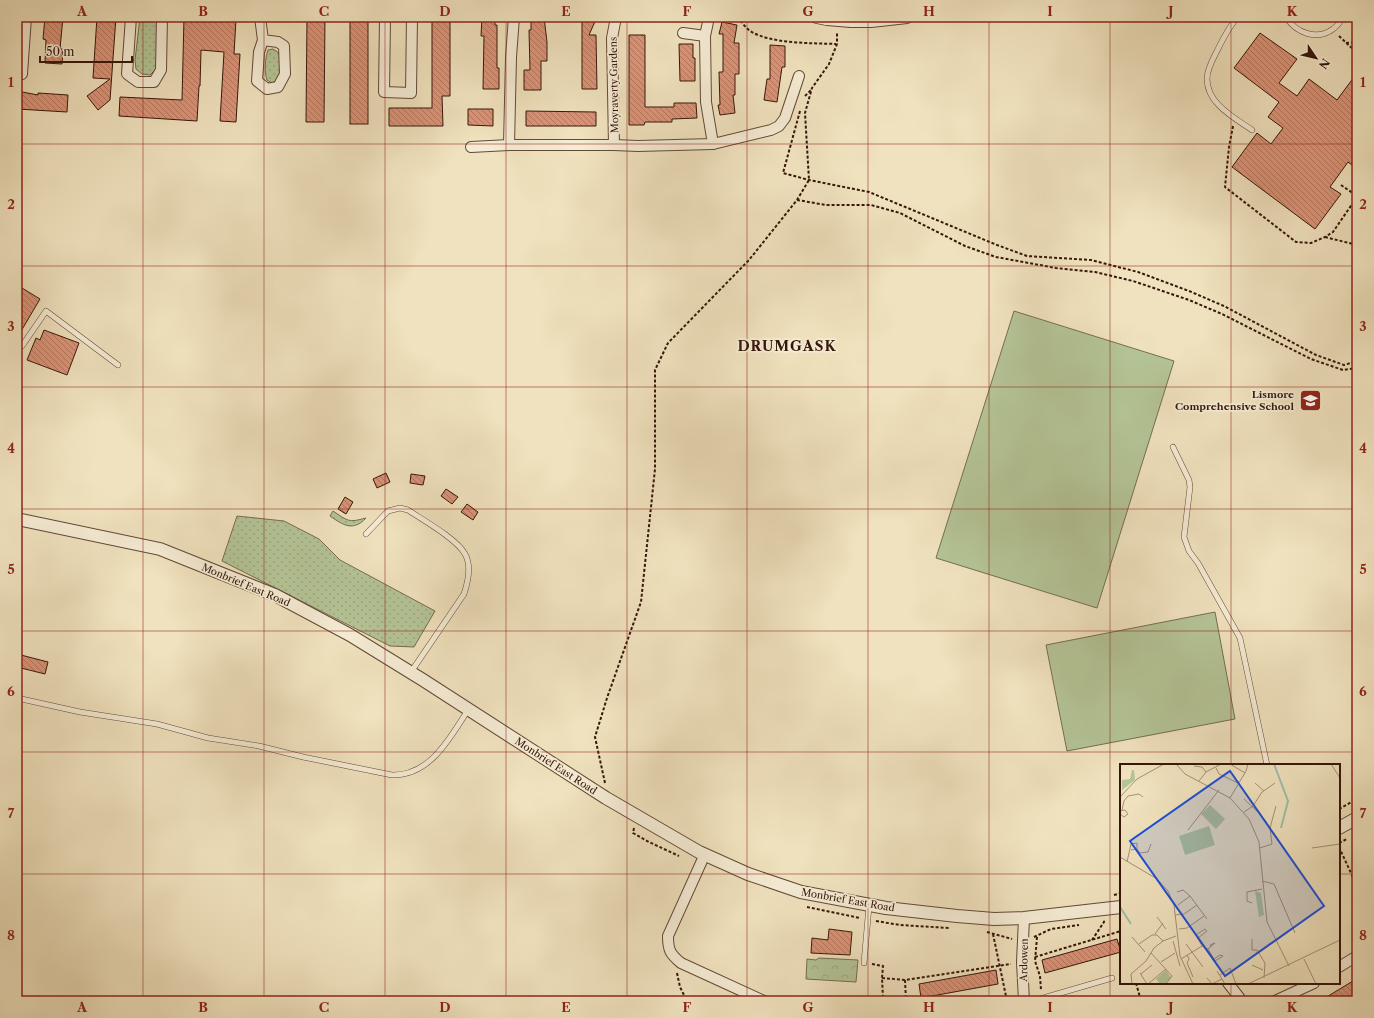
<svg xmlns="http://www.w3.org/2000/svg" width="1374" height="1018" viewBox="0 0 1374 1018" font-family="'Libre Caslon Text',serif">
	<defs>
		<pattern id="grass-dots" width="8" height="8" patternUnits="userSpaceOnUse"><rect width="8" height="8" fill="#b4c496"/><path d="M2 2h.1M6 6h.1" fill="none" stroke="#9ba880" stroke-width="1.8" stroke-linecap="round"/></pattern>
		<pattern id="park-crowns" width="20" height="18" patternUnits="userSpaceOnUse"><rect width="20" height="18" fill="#b4c496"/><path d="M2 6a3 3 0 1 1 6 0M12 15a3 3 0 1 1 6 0" fill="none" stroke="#9ba880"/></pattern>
		<pattern id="building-back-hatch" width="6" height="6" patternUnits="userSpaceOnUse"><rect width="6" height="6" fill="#dc9377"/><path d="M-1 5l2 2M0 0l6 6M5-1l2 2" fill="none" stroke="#b37760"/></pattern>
	</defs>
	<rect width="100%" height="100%" fill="#f0e2be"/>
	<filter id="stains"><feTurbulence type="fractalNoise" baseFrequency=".005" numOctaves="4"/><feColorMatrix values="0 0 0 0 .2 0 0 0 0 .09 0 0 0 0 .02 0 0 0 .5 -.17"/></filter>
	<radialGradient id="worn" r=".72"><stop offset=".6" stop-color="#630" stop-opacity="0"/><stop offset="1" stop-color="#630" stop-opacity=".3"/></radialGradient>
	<!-- grass -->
	<g fill="url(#grass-dots)" stroke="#756d50">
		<polygon points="140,17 154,17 155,21 158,22 156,69 150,75 142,74 136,69 135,60"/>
		<path d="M273,49L279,53C281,62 281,72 277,81L272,83L267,80C264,72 265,59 268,50Z"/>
		<path d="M333,511C348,521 348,523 366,518C353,532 343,525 330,516Z"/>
		<polygon points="237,516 284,521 319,539 340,560 435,611 414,647 390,646 222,561"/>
	</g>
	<!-- park -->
	<polygon fill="url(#park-crowns)" stroke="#756d50" points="819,958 858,960 856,982 806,979 807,959 816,960"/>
	<!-- garden -->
	<g fill="#b4c496" stroke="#756d50">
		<polygon points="1014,311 1174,361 1097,608 936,558"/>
		<polygon points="1215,612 1235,719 1067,751 1046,645"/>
	</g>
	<!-- building -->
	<g fill="url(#building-back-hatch)" stroke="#361609">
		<polygon points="45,17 63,17 60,49 63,49 62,64 45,63 46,40 43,39"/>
		<polygon points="97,17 116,17 110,100 98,110 87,96 110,79 93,78"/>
		<polygon points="184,17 236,19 234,54 240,54 236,122 220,121 224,52 201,50 200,86 199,86 197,121 119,116 120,97 182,100"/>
		<polygon points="307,17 325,17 324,122 306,122"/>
		<rect x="350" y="17" width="18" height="107"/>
		<polygon points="432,17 450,17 450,96 442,96 443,126 389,126 389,108 432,108"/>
		<polygon points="482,17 495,17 495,25 497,25 497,68 499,68 499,89 483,89 484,36 481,36"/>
		<polygon points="531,17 544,17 547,42 547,61 541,61 541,90 524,90 524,70 530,70 529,30 531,30"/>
		<polygon points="582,17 597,17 589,35 596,35 597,89 582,89"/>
		<polygon points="722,22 737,25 734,43 739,43 739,74 735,74 735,95 733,95 735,113 720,115 718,105 720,105 719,72 723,72 723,34 719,34"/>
		<polygon points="1260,33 1297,59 1279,83 1297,96 1309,79 1337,100 1357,73 1357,169 1348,162 1330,187 1341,194 1315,229 1232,167 1257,133 1271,144 1283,128 1268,117 1279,102 1234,68"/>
		<polygon points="629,35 645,35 645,107 674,107 674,103 696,103 697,118 672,119 672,122 645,122 644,125 629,125"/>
		<polygon points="679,44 693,44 693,58 695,58 695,81 680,81"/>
		<polygon points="770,45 785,46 785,67 782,67 777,102 764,100 767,79 770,79"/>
		<polygon points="17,91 38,95 38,93 68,95 67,112 17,109"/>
		<polygon points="468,109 493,109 493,126 468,125"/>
		<polygon points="526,111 596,112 596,126 526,126"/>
		<polygon points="17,285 40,299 17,338"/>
		<polygon points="44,330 79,343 67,375 27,360 36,338 40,340"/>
		<polygon points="386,473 390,482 377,488 373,479"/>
		<polygon points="411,474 425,476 423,485 410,483"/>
		<polygon points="446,489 458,497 452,504 441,496"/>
		<polygon points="345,497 353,502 346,514 338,509"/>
		<polygon points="467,504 478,512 473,520 461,512"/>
		<polygon points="17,654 48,662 45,674 17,667"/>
		<polygon points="829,929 852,932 850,955 811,953 812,938 828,940"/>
		<polygon points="1117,939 1121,952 1045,973 1042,960"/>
		<polygon points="996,970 998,984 921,998 919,984"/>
		<polygon points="1353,981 1357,987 1357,992 1343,1001 1320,1001"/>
	</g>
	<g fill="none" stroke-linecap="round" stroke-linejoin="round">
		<defs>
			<g id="service">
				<path d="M1238,17C1229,26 1223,39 1217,51C1213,59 1207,69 1207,79C1207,104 1235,118 1252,130"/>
				<path d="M1286,17C1296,33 1317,41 1333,29C1338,25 1340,23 1342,17"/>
				<polyline points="17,346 22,346 46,311 118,365"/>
				<polyline points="1173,447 1189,480 1190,487 1184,537 1189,551 1198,563 1240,638 1267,765"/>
				<path d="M366,534L388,511L400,508L408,510C423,520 457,539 465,554C472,566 468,582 464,594L411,672"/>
				<path d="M17,698L80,712L157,724L208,738L259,746L303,757L392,775C430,776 450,738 468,710"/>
				<polyline points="864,963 869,906"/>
				<polyline points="1033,1001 1112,978"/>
			</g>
			<g id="minor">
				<polyline points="131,17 127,74 138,82 154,82 161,70 162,17"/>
				<polyline points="260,17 263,40 259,52 257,81 267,89 278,87 285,74 284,46 278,42 263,40"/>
				<polyline points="385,17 384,92 411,93 412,17"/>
				<polyline points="708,22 705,36 706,102 713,144"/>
				<polyline points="683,33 705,36"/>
				<polyline points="17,73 22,74 26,17"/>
				<polyline points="509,145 511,57 514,17"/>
				<polyline points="614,145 612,38 616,17"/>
				<polyline points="471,147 509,145 614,145 638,146 713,144 771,130 779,126 785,118 799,76"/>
				<path d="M705,854L668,936C668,950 670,954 681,963L764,1001"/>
				<polyline points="1339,967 1357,956"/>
				<polyline points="1228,983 1242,1001"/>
				<polyline points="1024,1001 1022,962 1024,918"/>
				<polyline points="1275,1001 1314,983"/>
			</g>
			<g id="tertiary">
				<polyline points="817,17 827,19"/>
				<polyline points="851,21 871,21 907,17"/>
				<polyline points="17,519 160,549 275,595 350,635 423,680 606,798 699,852 748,874 801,892 886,908 957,916 994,919 1024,918 1121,907"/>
				<polyline points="1339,828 1357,818"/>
			</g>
		</defs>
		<!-- service casing -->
		<use href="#service" stroke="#644936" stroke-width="6"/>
		<!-- minor casing -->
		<use href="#minor" stroke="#644936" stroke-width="12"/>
		<!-- tertiary casing -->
		<use href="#tertiary" stroke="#644936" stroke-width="14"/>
		<!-- path -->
		<g stroke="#361609" stroke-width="2" stroke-dasharray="3 2" stroke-linecap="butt">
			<path d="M737,17C741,21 745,27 750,31C771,44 811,43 836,44"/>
			<polyline points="1339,36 1357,53"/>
			<polyline points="1346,43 1357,42"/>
			<polyline points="805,96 812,89"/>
			<polyline points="800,111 783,173 809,180 869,192 997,245 1027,256 1091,260 1138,272 1189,291 1224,306 1316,355 1344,365 1357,361"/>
			<polyline points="1233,126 1229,147 1225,187 1296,242 1311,243 1325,237 1333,232 1357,197"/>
			<polyline points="1341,185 1357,196"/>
			<polyline points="797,200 826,205 871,205 900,213 965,246 996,257 1056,268 1095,272 1133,281 1189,300 1222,314 1311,359 1343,370 1357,368"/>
			<polyline points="1325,237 1357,245"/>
			<polyline points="605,783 595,737 607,698 641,602 655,469 655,370 668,343 749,260 797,200 809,180 805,113 812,88 829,64 837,44 837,32"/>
			<polyline points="1339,809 1357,799"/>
			<polyline points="634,828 633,833 649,842 679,856"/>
			<polyline points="1339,843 1347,839"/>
			<polyline points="1339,847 1356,884 1356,890 1357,893"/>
			<polyline points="1114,895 1121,893"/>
			<polyline points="807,907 860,918"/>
			<polyline points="876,921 900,925 949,928"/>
			<polyline points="987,932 1012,939"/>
			<polyline points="993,934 1007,1001"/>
			<polyline points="1034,937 1051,929 1079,925"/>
			<polyline points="1037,937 1035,961 1040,976 1041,990"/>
			<polyline points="1092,940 1104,922 1104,920"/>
			<polyline points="1035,957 1121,931"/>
			<polyline points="872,964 883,966 882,978 883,999 906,1000"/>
			<polyline points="677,973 680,987 687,1001"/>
			<polyline points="882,978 905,980 1011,964"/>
			<polyline points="905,980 906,1001"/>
			<polyline points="1136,983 1141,1001"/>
			<polyline points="1218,1001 1228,999"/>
		</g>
		<!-- service -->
		<use href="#service" stroke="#f5ecd5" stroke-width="5"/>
		<!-- minor -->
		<use href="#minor" stroke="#f5ecd5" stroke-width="10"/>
		<!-- tertiary -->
		<use href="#tertiary" stroke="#f5ecd5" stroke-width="12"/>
		<defs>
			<polyline id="tertiary-bridge" points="827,19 851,21"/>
		</defs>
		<!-- tertiary-bridge casing -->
		<use href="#tertiary-bridge" stroke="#644936" stroke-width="14" stroke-linecap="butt"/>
		<!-- tertiary-bridge -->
		<use href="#tertiary-bridge" stroke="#f5ecd5" stroke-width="12"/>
	</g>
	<!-- grid -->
	<path fill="none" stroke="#8f2418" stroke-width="1" stroke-opacity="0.55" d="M143,17V1001M264,17V1001M385,17V1001M506,17V1001M627,17V1001M747,17V1001M868,17V1001M989,17V1001M1110,17V1001M1231,17V765M17,144H1357M17,266H1357M17,387H1357M17,509H1357M17,631H1357M17,752H1357M17,874H1121M1339,874H1357M1231,983V1001"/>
	<!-- icons -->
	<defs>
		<symbol id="school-square" viewBox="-11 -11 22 22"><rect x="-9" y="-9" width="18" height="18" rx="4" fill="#8f2418" stroke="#f5ecd5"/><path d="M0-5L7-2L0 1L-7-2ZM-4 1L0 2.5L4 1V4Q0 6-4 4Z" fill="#fff"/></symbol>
	</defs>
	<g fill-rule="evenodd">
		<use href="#school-square" x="1298" y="388" width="25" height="25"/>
	</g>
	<g text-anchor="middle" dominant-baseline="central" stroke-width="3.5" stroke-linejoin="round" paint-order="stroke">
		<!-- street labels -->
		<g font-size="10" fill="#361609" stroke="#f5ecd5">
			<text transform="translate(614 85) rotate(-91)">Moyraverty Gardens</text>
			<text transform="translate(246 585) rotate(23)">Monbrief East Road</text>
			<text transform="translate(556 766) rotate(33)">Monbrief East Road</text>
			<text transform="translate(848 900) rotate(10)">Monbrief East Road</text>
			<text transform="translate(1024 960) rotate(-89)">Ardowen</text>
		</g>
		<!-- poi labels -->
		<g font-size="10" font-weight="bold" fill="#361609" stroke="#f5ecd5" text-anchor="end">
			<text x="1294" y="394">Lismore<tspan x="1294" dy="12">Comprehensive School</tspan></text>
		</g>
		<!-- district labels -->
		<g font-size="14" font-weight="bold" letter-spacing="1" fill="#361609" stroke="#f5ecd5">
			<text x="787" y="346">DRUMGASK</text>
		</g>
	</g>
	<!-- overview -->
	<g transform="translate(1120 764)">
		<rect width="220" height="220" fill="#f0e2be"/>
		<path d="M12,6H14L15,16L2,26V16L10,15ZM135,127L141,129L144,151L139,153ZM46,206L51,214L45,220H40L36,215Z" fill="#b4c496"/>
		<path d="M90,41L105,55L96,65L81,50ZM89,62L95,81L65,91L59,72Z" fill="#b4c496"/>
		<path fill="none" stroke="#9bbfab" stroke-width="2" d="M154,0L168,37L161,64M0,143L11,160"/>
		<path fill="none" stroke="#a69076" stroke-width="1" d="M56,0L65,10L110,34L129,55L139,78L147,158L169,202M110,0L125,9M211,0L220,14M74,2L82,3L86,8M96,4L99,10L118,19M79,17L86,8L101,0M135,19L144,27M0,33L17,15L44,0M110,34L126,7L128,0M124,35L140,50M2,46L4,37L8,32L19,30L23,33M0,47L5,46L8,50L4,53L0,50M124,48L133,42L142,28L155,19M68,66L99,26M140,84L152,80L150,64L156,42M192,84L220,80M17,85L20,89L28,88L31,80M0,93L37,115L48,127L54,141L60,192L73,220M7,98L11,80L17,79V85L11,86M142,117L154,120L175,169M57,128L63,126L70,132L87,155M132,139L127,137V128L142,125M58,141L70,132M55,151L64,150L77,141M37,153L46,165M59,165L67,164L84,152M35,170L43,159M12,173L25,188M78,174L87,167L85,165L76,171L82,182M132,175V186H137L145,199L144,214M53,177L60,202M19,180L32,171H37L43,177M66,180L83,203M88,185L95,179L90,181L91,183M31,189L52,212L46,220M67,191L69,195L67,199L73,213M61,195L82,182L88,185L94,195L95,197L103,192L100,191L94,195M184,195L196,220M41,198L55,189M132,201L143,206M97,207L105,220M20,209L27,220M21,210L32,201M100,211L110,204L116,220M87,214L92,220L102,215M12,220L11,210L26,197L34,184L43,177L56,172M28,220L46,205M128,220L220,176"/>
		<path fill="#1d4ed8" fill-opacity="0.15" stroke="#1d4ed8" stroke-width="2" d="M110,7L204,142L105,212L10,77Z"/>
		<rect width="220" height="220" fill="none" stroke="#361609" stroke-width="2"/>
	</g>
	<!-- margin -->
	<rect width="1374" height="1018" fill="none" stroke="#f0e2be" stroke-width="44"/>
	<!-- north arrow -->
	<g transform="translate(1316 58) rotate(125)" stroke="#f5ecd5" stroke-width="3" paint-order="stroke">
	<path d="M0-3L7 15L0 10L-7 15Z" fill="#361609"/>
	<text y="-6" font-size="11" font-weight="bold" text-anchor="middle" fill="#361609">N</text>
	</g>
	<!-- scale -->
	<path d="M40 56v6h92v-6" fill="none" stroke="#361609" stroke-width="2"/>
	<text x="46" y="56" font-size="12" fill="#361609" stroke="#f5ecd5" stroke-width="3" paint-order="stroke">50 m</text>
	<rect x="22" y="22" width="1330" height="974" fill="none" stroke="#8f2418" stroke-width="1.5"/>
	<g font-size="13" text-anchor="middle" font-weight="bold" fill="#8f2418">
		<text x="82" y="16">A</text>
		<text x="203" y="16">B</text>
		<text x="324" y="16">C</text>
		<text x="445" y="16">D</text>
		<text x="566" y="16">E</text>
		<text x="687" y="16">F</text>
		<text x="808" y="16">G</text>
		<text x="929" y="16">H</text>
		<text x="1050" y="16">I</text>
		<text x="1171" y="16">J</text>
		<text x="1292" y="16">K</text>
		<text x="11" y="87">1</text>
		<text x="1363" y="87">1</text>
		<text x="11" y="209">2</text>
		<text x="1363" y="209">2</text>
		<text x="11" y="331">3</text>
		<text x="1363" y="331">3</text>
		<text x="11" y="453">4</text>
		<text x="1363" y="453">4</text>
		<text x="11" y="574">5</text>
		<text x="1363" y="574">5</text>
		<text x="11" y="696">6</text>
		<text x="1363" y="696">6</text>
		<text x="11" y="818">7</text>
		<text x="1363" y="818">7</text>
		<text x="11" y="940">8</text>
		<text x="1363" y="940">8</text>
		<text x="82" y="1012">A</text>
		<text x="203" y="1012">B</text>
		<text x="324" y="1012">C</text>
		<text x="445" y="1012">D</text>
		<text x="566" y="1012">E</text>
		<text x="687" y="1012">F</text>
		<text x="808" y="1012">G</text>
		<text x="929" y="1012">H</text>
		<text x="1050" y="1012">I</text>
		<text x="1171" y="1012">J</text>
		<text x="1292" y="1012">K</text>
	</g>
	<rect width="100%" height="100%" filter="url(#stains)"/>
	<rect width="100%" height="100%" fill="url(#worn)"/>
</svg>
